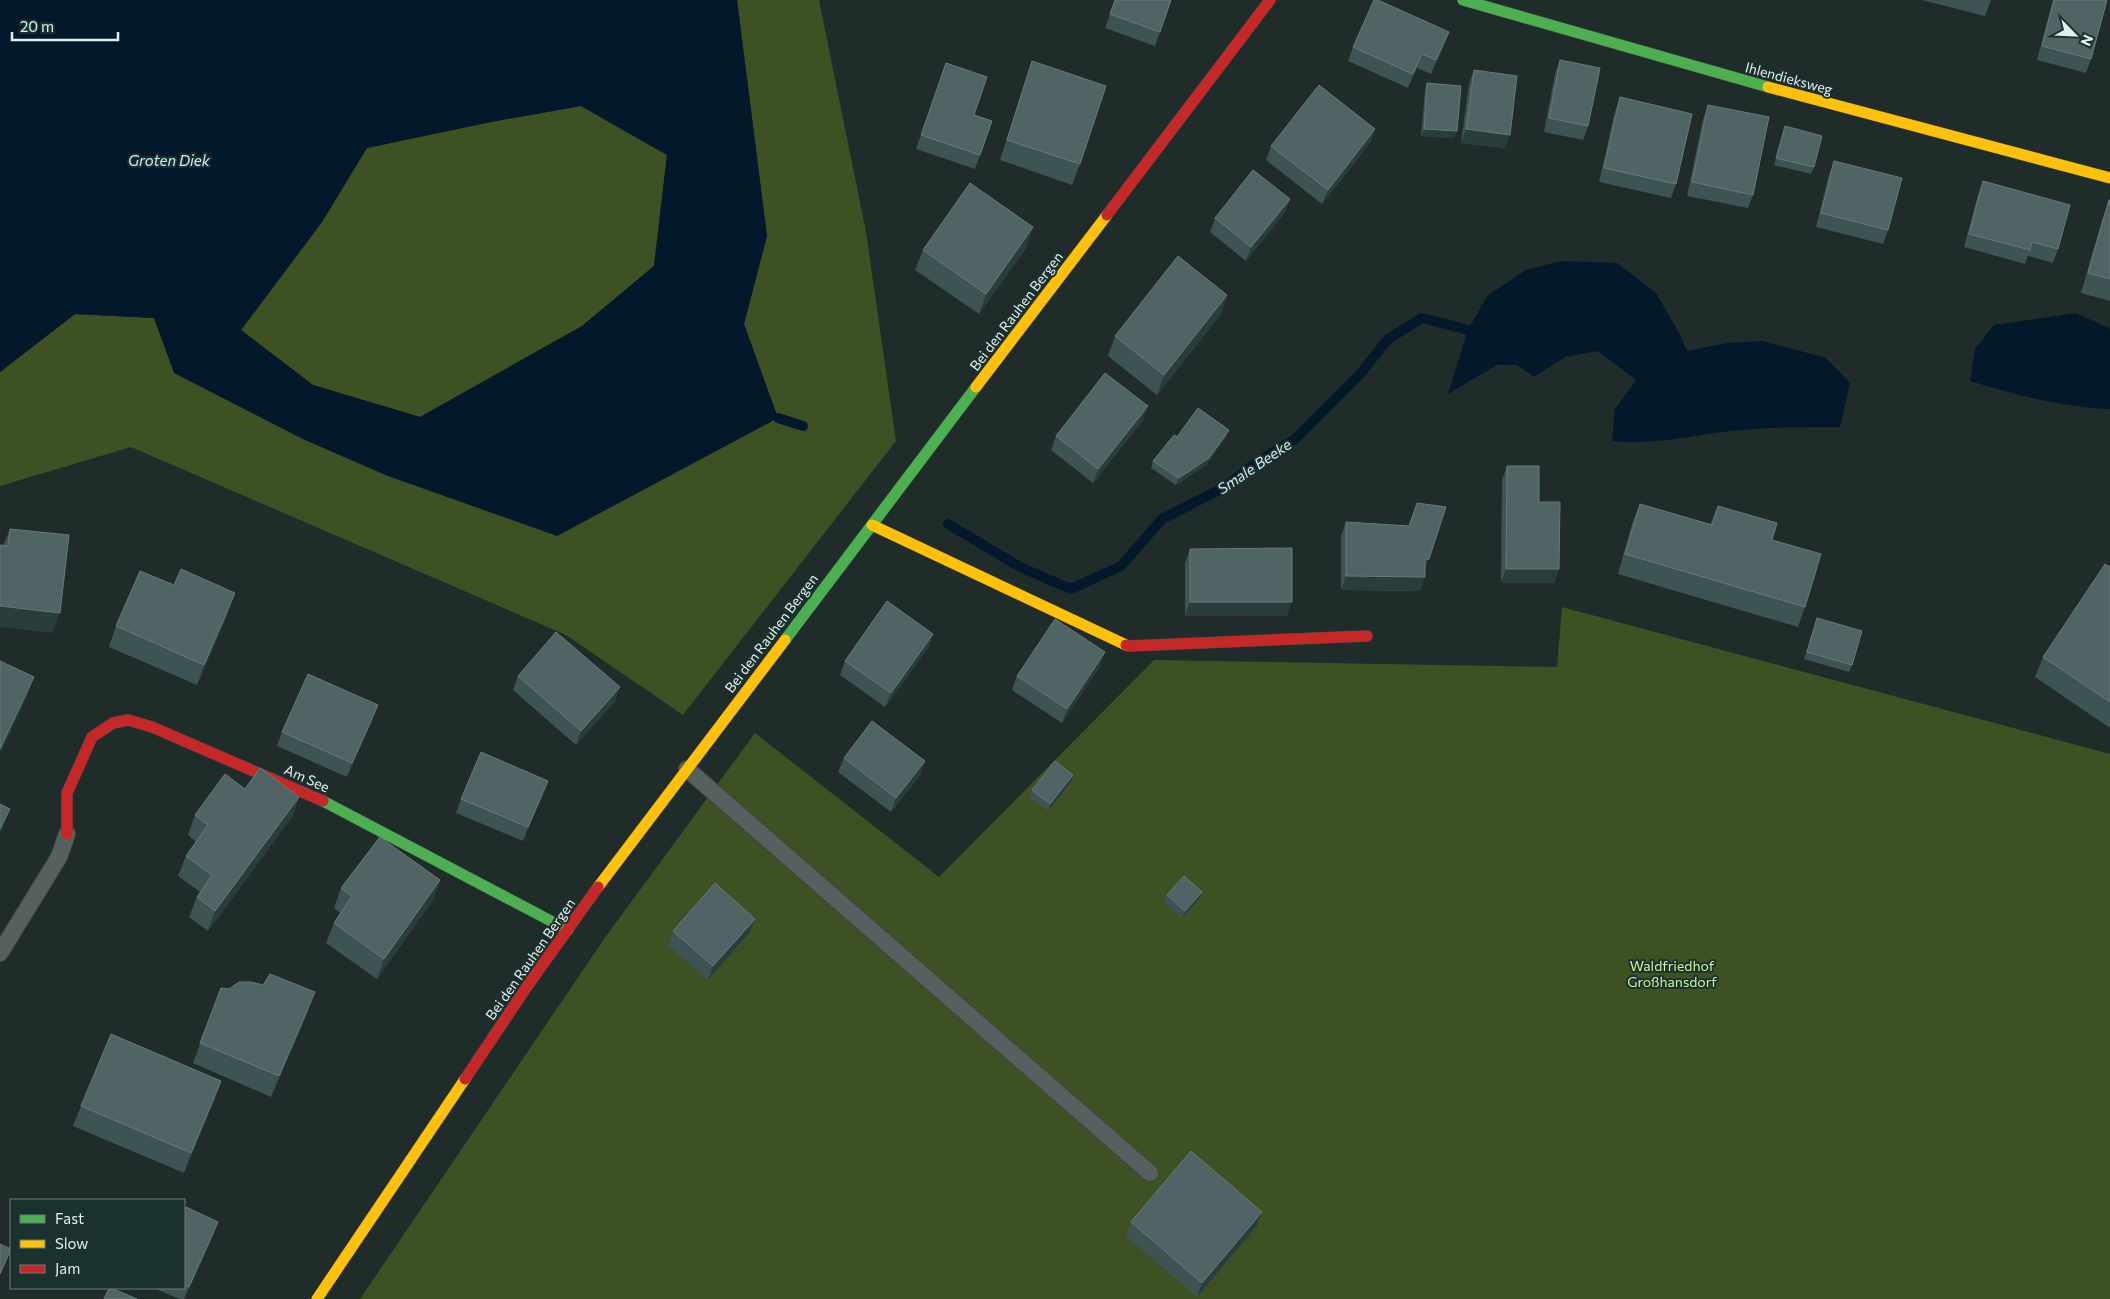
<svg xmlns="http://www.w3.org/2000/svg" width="2110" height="1299" viewBox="0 0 2110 1299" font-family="Commissioner,sans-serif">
	<rect width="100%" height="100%" fill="#1f2c2a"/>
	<!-- green -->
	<g fill="#3e5122">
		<polygon points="737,0 819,0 866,232 896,441 683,715 566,635 131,447 0,486 0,372 75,314 154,318 175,373 303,439 388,476 778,419 744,324 767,236"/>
		<polygon points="581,106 667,155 654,266 582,326 420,417 313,385 241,330 322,222 367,148 491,122"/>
		<polygon points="1562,607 2110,754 2110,1299 360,1299 604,939 755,733 939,877 1154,660 1557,667"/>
	</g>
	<!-- water -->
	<g fill="#03182a" fill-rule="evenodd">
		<path d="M0,0H737L767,236L744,324L778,418L557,536L388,476L303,439L174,373L154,318L75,314L0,372ZM581,106L667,155L654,266L582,326L420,417L313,385L241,330L322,222L367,148L491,122Z"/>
		<path d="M1562,261L1617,263L1656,293L1678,331L1687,351L1727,343L1763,341L1826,358L1850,383L1840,427C1801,427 1762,427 1722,432C1686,437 1649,445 1612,441L1615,409L1636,380L1598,351L1565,357L1534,377L1517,365H1497L1448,394L1468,330L1487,296L1526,270Z"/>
		<path d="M2076,313L2110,329V409C2061,407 2016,395 1970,381L1975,349L1994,325Z"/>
	</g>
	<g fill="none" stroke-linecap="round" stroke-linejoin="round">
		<!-- stream -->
		<g stroke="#03182a" stroke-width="10">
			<polyline points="778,418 803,426"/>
			<polyline points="948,524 1020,567 1071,589 1121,566 1162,519 1225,487 1253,465 1295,439 1361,373 1388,339 1422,318 1468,330"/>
		</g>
		<defs>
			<g id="lane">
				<polyline points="687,769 1150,1173"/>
				<polyline points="0,953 59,857 67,834"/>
			</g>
			<g id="fast">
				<polyline points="1463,0 1768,87"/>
				<polyline points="785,640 976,387"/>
				<polyline points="323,801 568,930"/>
			</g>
			<g id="slow">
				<polyline points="1768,87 2110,178"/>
				<polyline points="976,387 1107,215"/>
				<polyline points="872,525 1126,645"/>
				<polyline points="598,887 785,640"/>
				<polyline points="317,1299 465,1079"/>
			</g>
			<g id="jam">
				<polyline points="1107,215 1270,0"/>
				<polyline points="1126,645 1129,646 1367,636"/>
				<polyline points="67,834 67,793 92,737 113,723 128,720 152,727 323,801"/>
				<polyline points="465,1079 528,985 598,887"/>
			</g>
		</defs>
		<!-- lane casing -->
		<use href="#lane" stroke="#3c4746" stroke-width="18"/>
		<!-- fast casing -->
		<use href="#fast" stroke="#3c4746" stroke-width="12"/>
		<!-- slow casing -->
		<use href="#slow" stroke="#3c4746" stroke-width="12"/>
		<!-- jam casing -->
		<use href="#jam" stroke="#3c4746" stroke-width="12"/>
		<!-- lane -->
		<use href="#lane" stroke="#56605e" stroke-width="16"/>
		<!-- fast -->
		<use href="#fast" stroke="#4caf50" stroke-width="11"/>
		<!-- slow -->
		<use href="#slow" stroke="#ffc107" stroke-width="11"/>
		<!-- jam -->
		<use href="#jam" stroke="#c62828" stroke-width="11"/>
	</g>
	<!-- wall -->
	<g fill="#3e5454">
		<polygon points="1115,0 1171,0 1155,46 1105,28"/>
		<polygon points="1922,0 1991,0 1985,16"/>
		<polygon points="2053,0 2107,0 2091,59 2086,73 2037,60"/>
		<polygon points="1444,46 1431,74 1417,68 1408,88 1348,61 1353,47"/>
		<polygon points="1560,60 1588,126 1583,140 1544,132 1555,74"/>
		<polygon points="1032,61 1080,164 1072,185 1000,160 1025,82"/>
		<polygon points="946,63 974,115 992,121 975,169 916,149"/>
		<polygon points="1474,70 1505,148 1461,143 1469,84"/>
		<polygon points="1427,83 1454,138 1421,136 1425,90"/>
		<polygon points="1620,97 1676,184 1671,198 1599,182 1615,111"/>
		<polygon points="1708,105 1753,195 1748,208 1687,196 1703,119"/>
		<polygon points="1785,126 1814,167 1811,174 1774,165"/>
		<polygon points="1375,129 1370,143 1322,204 1266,160 1271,146"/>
		<polygon points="1834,161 1888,230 1883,244 1816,227 1829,175"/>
		<polygon points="1983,181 2058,249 2053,263 2028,256 2025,264 1964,247 1978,195"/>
		<polygon points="1290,199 1285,212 1246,261 1210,232 1215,218"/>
		<polygon points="2109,200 2110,200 2110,301 2081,293 2102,220"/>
		<polygon points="1026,248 979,314 915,270 923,250"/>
		<polygon points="1227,295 1220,315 1157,395 1108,356 1115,336"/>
		<polygon points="1143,420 1093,483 1051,450 1056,436"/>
		<polygon points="1177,437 1226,437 1206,465 1176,485 1151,468 1153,461"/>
		<polygon points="1507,466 1539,502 1559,569 1554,583 1501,583 1502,480"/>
		<polygon points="1640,504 1710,525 1718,506 1772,540 1805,607 1798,627 1618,574 1632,524"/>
		<polygon points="1346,522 1408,526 1425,570 1420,591 1341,590 1341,536"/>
		<polygon points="10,529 52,633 3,546"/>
		<polygon points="1190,549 1287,616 1185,616 1185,563"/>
		<polygon points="2110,567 2110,728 2035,677 2043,657"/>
		<polygon points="228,613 197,685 109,647 116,626"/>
		<polygon points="1817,618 1852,665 1849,672 1804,659"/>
		<polygon points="933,634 928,648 885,707 840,675 845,661"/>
		<polygon points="1100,666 1062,723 1012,690 1017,676"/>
		<polygon points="518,676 615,701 576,745 513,690"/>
		<polygon points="373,719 347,777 277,746 282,732"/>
		<polygon points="844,758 925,761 920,775 891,812 838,772"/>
		<polygon points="548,781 543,794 523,841 456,813 461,799"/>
		<polygon points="1071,782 1048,811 1029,797 1032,790"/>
		<polygon points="245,789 299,797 292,817 208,931 189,917 197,897 200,892 178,876 186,856 196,842 188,835 195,815"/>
		<polygon points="440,880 433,900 377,979 326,943 334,923 340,913 334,908 341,888"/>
		<polygon points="1167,895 1199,899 1182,918 1164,902"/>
		<polygon points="755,919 750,932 708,980 668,945 673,931"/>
		<polygon points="221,988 308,1012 271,1097 193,1063"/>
		<polygon points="221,1081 214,1101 184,1173 73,1126 81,1106"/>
		<polygon points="1262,1212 1257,1226 1197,1297 1126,1236 1131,1222"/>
		<polygon points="184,1213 213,1236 184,1299 179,1299 154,1288 184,1288"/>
	</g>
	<!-- shaded-wall -->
	<g fill="#2a3d3d">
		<polygon points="1449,32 1444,46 1431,74 1436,60"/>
		<polygon points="1422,54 1417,68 1408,88 1413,74"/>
		<polygon points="1375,129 1370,143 1322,204 1328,190"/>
		<polygon points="1424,129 1457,131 1454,138 1421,136"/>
		<polygon points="1466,129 1510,135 1505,148 1461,143"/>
		<polygon points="1290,199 1285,212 1246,261 1251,247"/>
		<polygon points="1033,227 1026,248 979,314 986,294"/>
		<polygon points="1227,295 1220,315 1157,395 1164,375"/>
		<polygon points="1148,406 1143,420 1093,483 1098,469"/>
		<polygon points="1229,430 1226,437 1206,465 1176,485 1179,478"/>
		<polygon points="1429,559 1424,573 1425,560"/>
		<polygon points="1506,569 1559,569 1554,583 1501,583"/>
		<polygon points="1346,576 1425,577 1420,591 1341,590"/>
		<polygon points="235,593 228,613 197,685 204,665"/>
		<polygon points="1190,602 1292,602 1287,616 1185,616"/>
		<polygon points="0,606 60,613 52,633 0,627"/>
		<polygon points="933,634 928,648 885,707 891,693"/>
		<polygon points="1105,652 1100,666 1062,723 1067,709"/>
		<polygon points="34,677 27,697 0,754 0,749"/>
		<polygon points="620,687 615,701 576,745 581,731"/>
		<polygon points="378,705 373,719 347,777 352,763"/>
		<polygon points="925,761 920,775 891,812 896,798"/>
		<polygon points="1073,775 1071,782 1048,811 1050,804"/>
		<polygon points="548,781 543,794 523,841 528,827"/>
		<polygon points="299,797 292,817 208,931 215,911"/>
		<polygon points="10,809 0,834 0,829"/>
		<polygon points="440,880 433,900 377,979 384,959"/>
		<polygon points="1202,892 1199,899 1182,918 1185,911"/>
		<polygon points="755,919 750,932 708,980 713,966"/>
		<polygon points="315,992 308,1012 271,1097 279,1076"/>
		<polygon points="221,1081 214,1101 184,1173 191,1153"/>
		<polygon points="1262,1212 1257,1226 1197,1297 1202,1283"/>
		<polygon points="218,1222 213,1236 184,1299 189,1287"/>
	</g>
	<!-- building -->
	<g fill="#506465" stroke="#677a7a">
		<polygon points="1115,0 1171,0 1160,32 1110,14"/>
		<polygon points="1374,0 1378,0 1449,32 1436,60 1422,54 1413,74 1353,47"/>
		<polygon points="2054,0 2107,0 2091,59 2042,46"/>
		<polygon points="1560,60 1600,68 1588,126 1549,118"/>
		<polygon points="1032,61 1106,86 1080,164 1007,140"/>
		<polygon points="946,63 987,77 974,115 992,121 980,155 921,135"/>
		<polygon points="1474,70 1517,76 1510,135 1466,129"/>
		<polygon points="1427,83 1461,86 1457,131 1424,129"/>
		<polygon points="1319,85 1375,129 1328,190 1271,146"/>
		<polygon points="1620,97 1692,114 1676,184 1604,168"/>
		<polygon points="1708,105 1769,117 1753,195 1692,182"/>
		<polygon points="1785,126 1822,136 1814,167 1776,158"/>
		<polygon points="1834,161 1902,178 1888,230 1821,213"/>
		<polygon points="1253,170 1290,199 1251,247 1215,218"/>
		<polygon points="1983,181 2070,205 2058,249 2032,242 2030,250 1969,234"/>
		<polygon points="970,183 1033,227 986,294 923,250"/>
		<polygon points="2109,200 2110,200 2110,279 2088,273"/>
		<polygon points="1178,256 1227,295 1164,375 1115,336"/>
		<polygon points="1105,373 1148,406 1098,469 1056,436"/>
		<polygon points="1198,408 1229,430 1209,458 1179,478 1153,461 1174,435 1177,437"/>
		<polygon points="1507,466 1539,466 1539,502 1560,502 1559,569 1506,569"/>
		<polygon points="1417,503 1446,507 1429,559 1425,560 1425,577 1346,576 1346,522 1409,526"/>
		<polygon points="1640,504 1712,525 1718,506 1777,523 1772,540 1821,554 1805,607 1625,554"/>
		<polygon points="10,529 69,535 60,613 0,606 0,545 8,546"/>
		<polygon points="1292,548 1292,602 1190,602 1190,549"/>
		<polygon points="2105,564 2110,567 2110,702 2043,657"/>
		<polygon points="181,569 235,593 204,665 116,626 140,571 174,585"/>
		<polygon points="887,601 933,634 891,693 845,661"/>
		<polygon points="1817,618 1862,631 1852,665 1807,652"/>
		<polygon points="1055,619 1105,652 1067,709 1017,676"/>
		<polygon points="556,632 620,687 581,731 518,676"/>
		<polygon points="0,661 34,677 0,749"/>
		<polygon points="308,674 378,705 352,763 282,732"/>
		<polygon points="872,721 925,761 896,798 844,758"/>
		<polygon points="481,752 548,781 528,827 461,799"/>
		<polygon points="1055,761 1073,775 1050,804 1032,790"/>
		<polygon points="260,768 299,797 215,911 197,897 212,875 186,856 208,825 195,815 225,774 245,789"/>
		<polygon points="0,804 10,809 0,829"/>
		<polygon points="380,837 440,880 384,959 334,923 352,896 341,888"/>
		<polygon points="1184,876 1202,892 1185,911 1167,895"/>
		<polygon points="715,883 755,919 713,966 673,931"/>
		<polygon points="270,974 315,992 279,1076 200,1043 221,988 229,989 239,982 251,982 263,985"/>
		<polygon points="111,1034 221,1081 191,1153 81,1106"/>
		<polygon points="1191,1151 1262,1212 1202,1283 1131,1222"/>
		<polygon points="186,1207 218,1222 189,1287 184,1285 184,1213"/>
		<polygon points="0,1244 11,1249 0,1274"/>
		<polygon points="109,1288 111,1288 137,1299 104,1299"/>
	</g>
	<g text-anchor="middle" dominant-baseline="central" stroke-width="4" stroke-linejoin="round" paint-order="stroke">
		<!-- street labels -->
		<g font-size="14" fill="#e2efed" stroke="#1a312e">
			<text transform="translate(1789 78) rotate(15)">Ihlendieksweg</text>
			<text transform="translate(1016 311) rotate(-53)">Bei den Rauhen Bergen</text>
			<text transform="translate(771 633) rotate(-53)">Bei den Rauhen Bergen</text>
			<text transform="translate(307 778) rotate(24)">Am See</text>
			<text transform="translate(530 959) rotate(-55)">Bei den Rauhen Bergen</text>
		</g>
		<!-- park labels -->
		<g font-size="14" fill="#cff39c" stroke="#1a312e">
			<text x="1672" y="965">Waldfriedhof<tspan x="1672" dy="16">Großhansdorf</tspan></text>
		</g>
		<!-- water labels -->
		<g font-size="15" font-style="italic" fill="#d7e6f3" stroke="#1a312e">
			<text x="169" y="160">Groten Diek</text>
			<text transform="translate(1254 466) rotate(-34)">Smale Beeke</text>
		</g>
	</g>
	<!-- legend -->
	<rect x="10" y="1199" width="175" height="90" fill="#1a312e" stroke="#6a7d7a"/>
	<rect x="20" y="1215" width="25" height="8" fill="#4caf50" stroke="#6a7d7a"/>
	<text x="55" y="1224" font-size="15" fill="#e2efed">Fast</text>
	<rect x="20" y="1240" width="25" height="8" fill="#ffc107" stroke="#6a7d7a"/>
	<text x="55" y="1249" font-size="15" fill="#e2efed">Slow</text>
	<rect x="20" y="1265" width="25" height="8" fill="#c62828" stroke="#6a7d7a"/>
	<text x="55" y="1274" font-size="15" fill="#e2efed">Jam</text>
	<!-- north arrow -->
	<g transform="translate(2075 35) rotate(114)" stroke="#1a312e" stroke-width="4" paint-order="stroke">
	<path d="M0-4L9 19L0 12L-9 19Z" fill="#e2efed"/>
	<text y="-8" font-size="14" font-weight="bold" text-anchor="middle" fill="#e2efed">N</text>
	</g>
	<!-- scale -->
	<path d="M12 32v8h106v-8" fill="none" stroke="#e2efed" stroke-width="2.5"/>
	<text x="20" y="32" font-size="15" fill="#e2efed" stroke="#1a312e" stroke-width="4" paint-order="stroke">20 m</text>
</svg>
